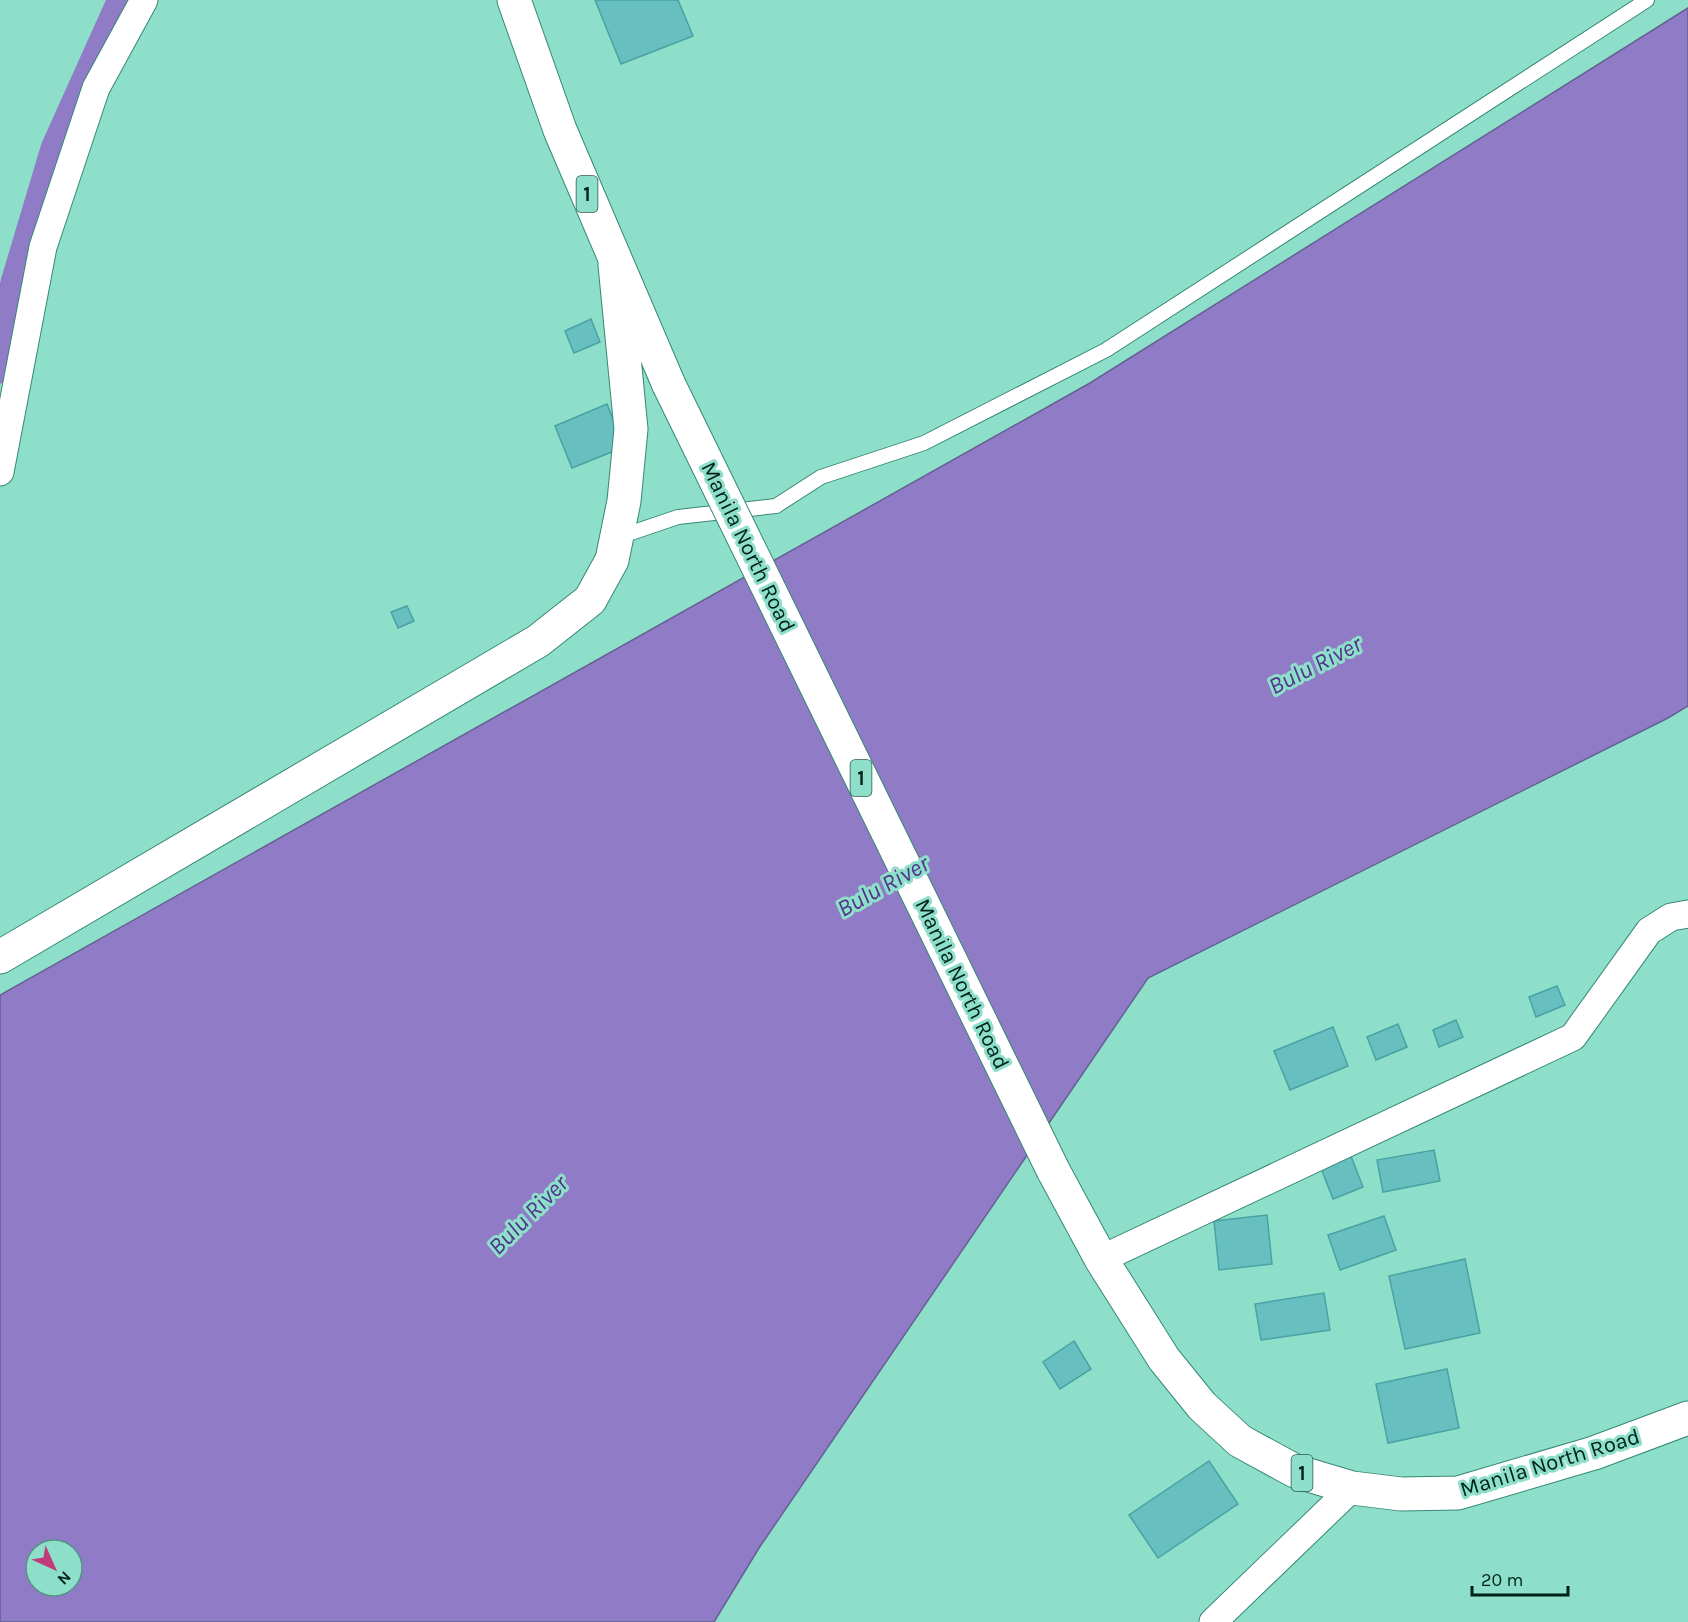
<svg xmlns="http://www.w3.org/2000/svg" width="1688" height="1622" viewBox="0 0 1688 1622" font-family="Karla,sans-serif">
	<rect width="100%" height="100%" fill="#8edfca"/>
	<!-- water -->
	<path fill="#907bc6" stroke="#656093" stroke-width="1.5" fill-rule="evenodd" d="M1688,8V706L1668,718L1148,978L759,1548L714,1622H0V995L1090,383ZM36,1550H72V1586H36Z"/>
	<g fill="none" stroke-linecap="round" stroke-linejoin="round">
		<!-- canal -->
		<polyline stroke="#907bc6" stroke-width="33" points="0,367 17,283 57,149 124,0"/>
	</g>
	<!-- building -->
	<g fill="#67bfbf" stroke="#49a2a3" stroke-width="1.5">
		<polygon points="595,0 678,0 693,36 621,64"/>
		<polygon points="591,319 600,342 574,353 565,331"/>
		<polygon points="607,404 624,447 572,468 555,426"/>
		<polygon points="407,606 414,621 398,628 391,612"/>
		<polygon points="1557,986 1565,1005 1536,1017 1529,997"/>
		<polygon points="1456,1020 1463,1037 1439,1047 1433,1030"/>
		<polygon points="1398,1024 1407,1047 1376,1060 1367,1037"/>
		<polygon points="1333,1027 1348,1066 1290,1090 1274,1051"/>
		<polygon points="1434,1150 1440,1181 1383,1192 1377,1160"/>
		<polygon points="1349,1151 1363,1187 1333,1199 1319,1163"/>
		<polygon points="1267,1215 1272,1264 1219,1270 1214,1221"/>
		<polygon points="1384,1216 1396,1250 1340,1270 1328,1235"/>
		<polygon points="1465,1259 1480,1333 1405,1349 1389,1276"/>
		<polygon points="1324,1293 1330,1330 1261,1340 1255,1304"/>
		<polygon points="1074,1341 1091,1369 1060,1389 1043,1362"/>
		<polygon points="1447,1369 1459,1428 1388,1443 1376,1384"/>
		<polygon points="1209,1461 1238,1504 1158,1558 1129,1515"/>
	</g>
	<g fill="none" stroke-linecap="round" stroke-linejoin="round">
		<defs>
			<polyline id="service" points="619,537 678,517 776,506 821,477 924,443 1106,350 1647,0"/>
			<g id="minor">
				<polyline points="0,472 43,247 96,88 144,0"/>
				<polyline points="1101,1259 1573,1037 1649,931 1671,917 1688,914"/>
				<polyline points="1213,1622 1352,1488"/>
			</g>
			<polyline id="tertiary" points="0,957 538,641 590,600 612,560 624,501 631,429 615,265"/>
			<g id="trunk">
				<polyline points="514,0 560,130 669,385"/>
				<polyline points="1053,1170 1101,1259 1164,1359 1202,1406 1240,1441 1295,1471 1352,1488 1401,1494 1458,1493 1594,1453 1688,1418"/>
			</g>
		</defs>
		<!-- service casing -->
		<use href="#service" stroke="#368876" stroke-width="16"/>
		<!-- minor casing -->
		<use href="#minor" stroke="#368876" stroke-width="29"/>
		<!-- tertiary casing -->
		<use href="#tertiary" stroke="#368876" stroke-width="35"/>
		<!-- trunk casing -->
		<use href="#trunk" stroke="#368876" stroke-width="35"/>
		<!-- service -->
		<use href="#service" stroke="#fff" stroke-width="14"/>
		<!-- minor -->
		<use href="#minor" stroke="#fff" stroke-width="27"/>
		<!-- tertiary -->
		<use href="#tertiary" stroke="#fff" stroke-width="33"/>
		<!-- trunk -->
		<use href="#trunk" stroke="#fff" stroke-width="33"/>
		<defs>
			<polyline id="trunk-bridge" points="669,385 1053,1170"/>
		</defs>
		<!-- trunk-bridge casing -->
		<use href="#trunk-bridge" stroke="#368876" stroke-width="35" stroke-linecap="butt"/>
		<!-- trunk-bridge -->
		<use href="#trunk-bridge" stroke="#fff" stroke-width="33"/>
	</g>
	<g text-anchor="middle" dominant-baseline="central" stroke-width="6" stroke-linejoin="round" paint-order="stroke">
		<!-- shield labels -->
		<g fill="#8edfca" stroke="#2b5b50" stroke-width="1.5">
			<rect x="576.5" y="176" width="21" height="36" rx="4.5"/>
			<rect x="850.5" y="760" width="21" height="36" rx="4.5"/>
			<rect x="1291.5" y="1455" width="21" height="36" rx="4.5"/>
		</g>
		<g font-size="21" font-weight="bold" fill="#00221b">
			<text x="587" y="194">1</text>
			<text x="861" y="778">1</text>
			<text x="1302" y="1473">1</text>
		</g>
		<!-- street labels -->
		<g font-size="22" fill="#00221b" stroke="#8edfca">
			<text transform="translate(748 547) rotate(64)">Manila North Road</text>
			<text transform="translate(962 984) rotate(64)">Manila North Road</text>
			<text transform="translate(1550 1463) rotate(-17)">Manila North Road</text>
		</g>
		<!-- water labels -->
		<g font-size="24" font-style="italic" fill="#52328c" stroke="#8edfca">
			<text transform="translate(1315 665) rotate(-27)">Bulu River</text>
			<text transform="translate(883 886) rotate(-29)">Bulu River</text>
			<text transform="translate(528 1215) rotate(-45)">Bulu River</text>
		</g>
	</g>
	<!-- north arrow -->
	<g transform="translate(54 1568) rotate(135)"><circle r="28" fill="#8edfca" stroke="#559384" stroke-width="1.5"/>
	<path d="M0-4.5L10 22L0 15L-10 22Z" fill="#c13a79"/>
	<text y="-9" font-size="16" font-weight="bold" text-anchor="middle" fill="#00221b">N</text>
	</g>
	<!-- scale -->
	<path d="M1472 1586v9h96v-9" fill="none" stroke="#00221b" stroke-width="3"/>
	<text x="1481" y="1586" font-size="18" fill="#00221b" stroke="#8edfca" stroke-width="4.5" paint-order="stroke">20 m</text>
</svg>
